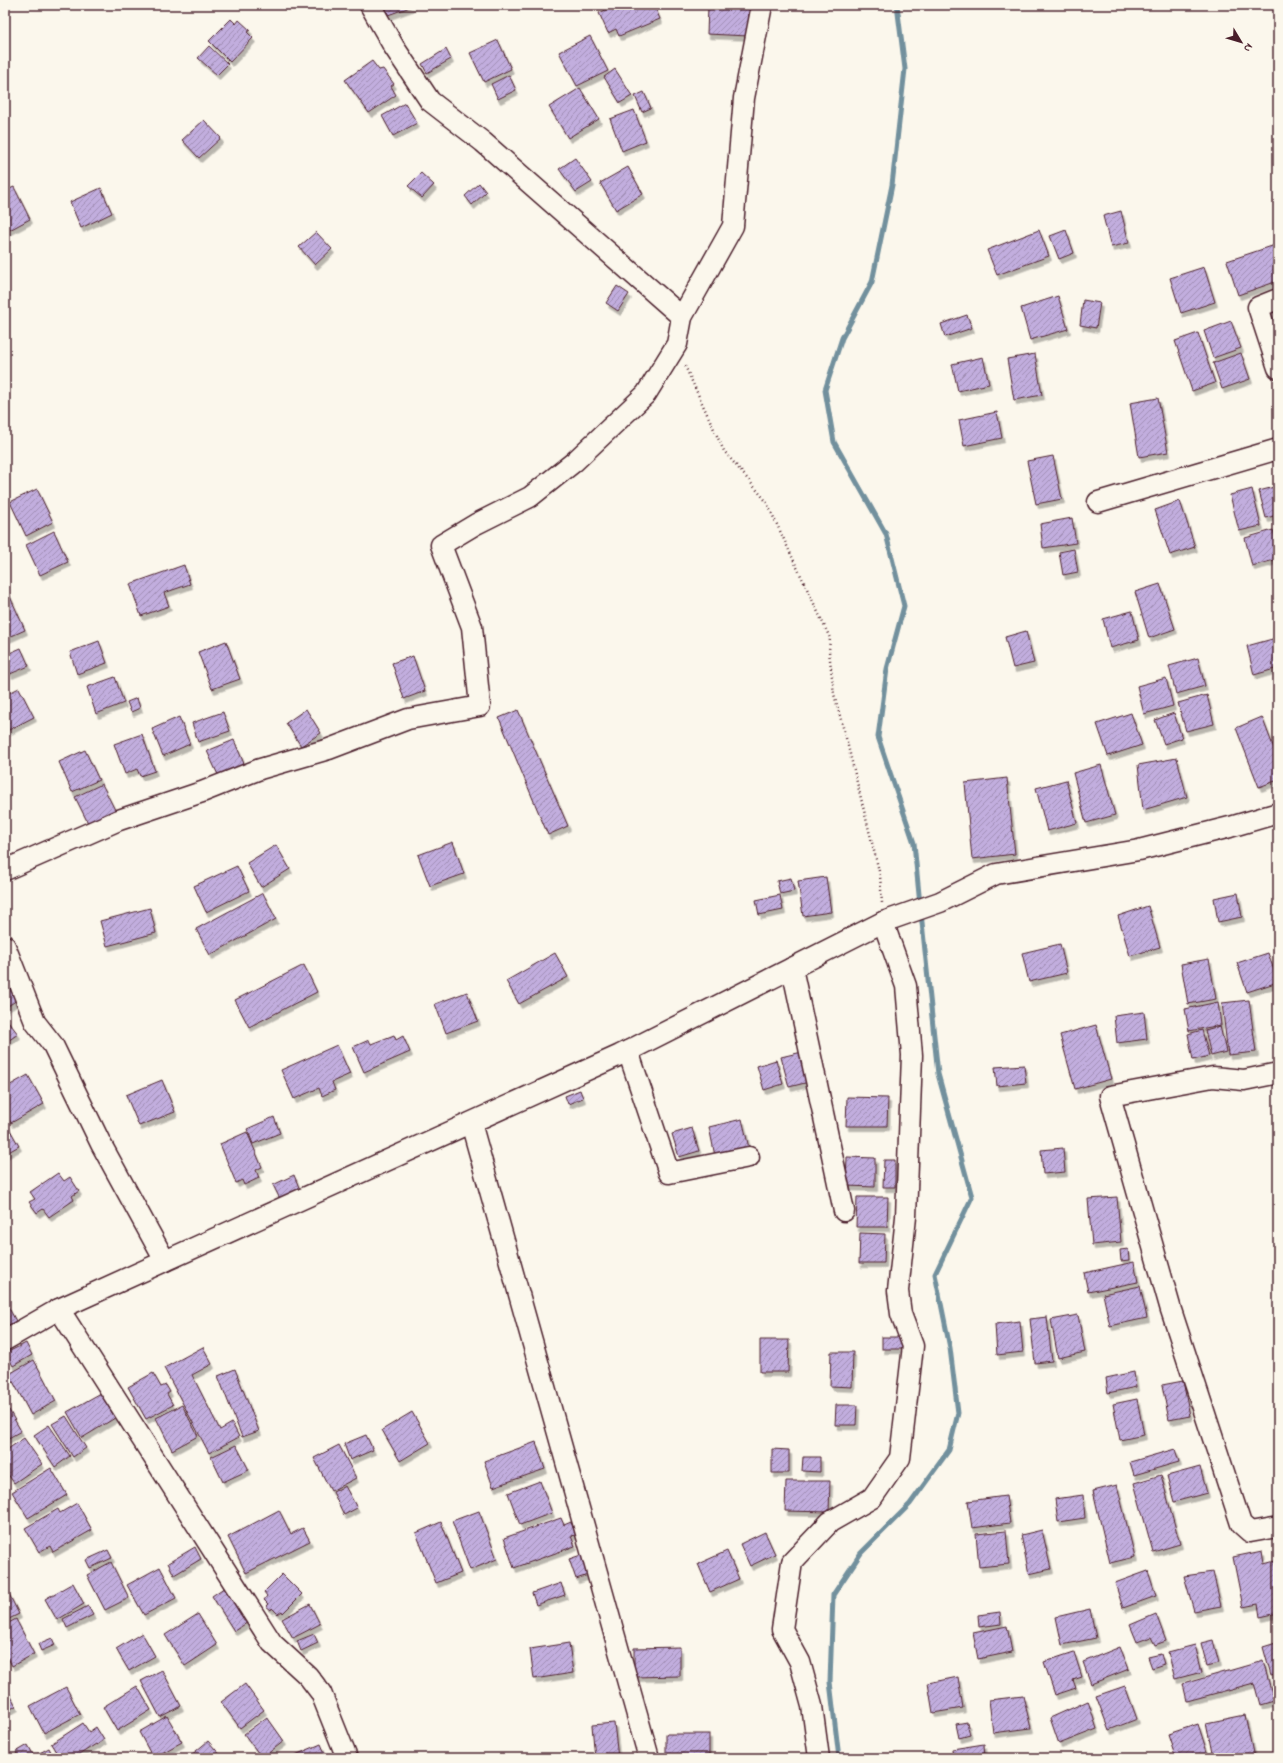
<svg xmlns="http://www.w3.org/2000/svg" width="1283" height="1763" viewBox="0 0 1283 1763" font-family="'Indie Flower',sans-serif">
	<defs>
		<pattern id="building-hatch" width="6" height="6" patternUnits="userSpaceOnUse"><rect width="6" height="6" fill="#c2aede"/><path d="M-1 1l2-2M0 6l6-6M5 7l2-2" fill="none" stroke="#a08db4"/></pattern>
		<filter id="shadow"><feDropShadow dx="2.5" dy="4.5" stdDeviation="0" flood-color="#0004"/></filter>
	</defs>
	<rect width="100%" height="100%" fill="#fbf7ec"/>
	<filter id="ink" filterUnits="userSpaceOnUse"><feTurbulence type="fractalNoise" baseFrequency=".025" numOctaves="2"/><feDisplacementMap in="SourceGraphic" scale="8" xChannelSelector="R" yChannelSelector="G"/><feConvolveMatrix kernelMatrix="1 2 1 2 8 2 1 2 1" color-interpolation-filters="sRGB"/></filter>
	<g filter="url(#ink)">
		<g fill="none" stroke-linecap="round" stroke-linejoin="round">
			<!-- stream -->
			<g stroke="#72909d" stroke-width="5">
				<polyline points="897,5 905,69 892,185 872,282 842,338 825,390 834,442 886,534 904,606 887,669 878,737 914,843 920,905"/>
				<polyline points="839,1758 830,1682 833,1595 861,1553 910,1504 949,1450 958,1413 950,1348 935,1274 972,1197 938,1074 921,913"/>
			</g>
		</g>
		<!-- building -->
		<g fill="url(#building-hatch)" stroke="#4a1f2b" filter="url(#shadow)">
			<polygon points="385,5 413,5 413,6 388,15"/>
			<polygon points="606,5 654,5 660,19 619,36 616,29 608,33 599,13 608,9"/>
			<polygon points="708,6 749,8 748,36 707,34"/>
			<polygon points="231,19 236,24 239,20 250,30 247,32 253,38 230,62 209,41"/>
			<polygon points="590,36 608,71 577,86 559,52"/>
			<polygon points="498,40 511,69 484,82 470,53"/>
			<polygon points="209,46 228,64 217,75 198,58"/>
			<polygon points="446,49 451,59 427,73 422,64"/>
			<polygon points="372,61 379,70 383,69 394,84 391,86 396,95 369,113 345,80"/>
			<polygon points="615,69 632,96 620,103 604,77"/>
			<polygon points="509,75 516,90 498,99 491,84"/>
			<polygon points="580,88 599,119 568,138 549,107"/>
			<polygon points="644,92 651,108 642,112 635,96"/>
			<polygon points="405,103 417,123 393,136 382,116"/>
			<polygon points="634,110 646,141 622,151 610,119"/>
			<polygon points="204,120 221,138 199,158 182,140"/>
			<polygon points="575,158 592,182 576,192 559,169"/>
			<polygon points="628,167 643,194 616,210 600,183"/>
			<polygon points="421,173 434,185 422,198 408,186"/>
			<polygon points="479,183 486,192 472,205 465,196"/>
			<polygon points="14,187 30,219 6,232 5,191"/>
			<polygon points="101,188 112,213 81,228 70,202"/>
			<polygon points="1121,211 1129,243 1111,247 1103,216"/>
			<polygon points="1039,230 1049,256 997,275 987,250"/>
			<polygon points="1066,230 1074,253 1059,259 1050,236"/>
			<polygon points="316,232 332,249 315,265 299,247"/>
			<polygon points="1278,244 1278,281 1238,295 1227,261"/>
			<polygon points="1204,267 1215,302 1181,313 1170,278"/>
			<polygon points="617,286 629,294 618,311 606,303"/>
			<polygon points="1058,296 1068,329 1030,340 1021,308"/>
			<polygon points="1083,300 1100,303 1096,328 1080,325"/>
			<polygon points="967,315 972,328 945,337 941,324"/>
			<polygon points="1231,321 1241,348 1213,358 1204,331"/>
			<polygon points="1198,333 1215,383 1192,391 1175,341"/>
			<polygon points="1241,353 1250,379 1222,389 1213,363"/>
			<polygon points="1035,354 1042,395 1014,400 1007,359"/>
			<polygon points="983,357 989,384 958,391 952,364"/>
			<polygon points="1158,398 1168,452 1139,457 1130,403"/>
			<polygon points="997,412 1002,438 964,446 959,420"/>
			<polygon points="1053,456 1062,499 1036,504 1027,461"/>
			<polygon points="1278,486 1278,515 1266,518 1259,491"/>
			<polygon points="37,489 53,522 26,536 10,502"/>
			<polygon points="1252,489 1261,526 1239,531 1230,495"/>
			<polygon points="1180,501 1195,547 1170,555 1155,510"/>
			<polygon points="1072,518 1076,543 1043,548 1040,524"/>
			<polygon points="1273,530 1278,547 1278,559 1252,566 1245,538"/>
			<polygon points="54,531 68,562 40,575 26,545"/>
			<polygon points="1074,549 1078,572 1063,575 1059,552"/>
			<polygon points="184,565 190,584 164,593 169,606 141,616 130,584"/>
			<polygon points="1160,584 1175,629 1149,638 1135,592"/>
			<polygon points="8,592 25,630 5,639 5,593"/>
			<polygon points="1132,611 1139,640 1110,648 1103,619"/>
			<polygon points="1026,631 1034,663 1013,668 1005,637"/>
			<polygon points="1276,638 1278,647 1278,668 1254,675 1247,646"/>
			<polygon points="99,641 107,663 77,674 70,652"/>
			<polygon points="226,641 240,679 212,689 198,652"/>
			<polygon points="21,648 29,666 10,674 5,662 5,655"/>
			<polygon points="413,656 425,691 404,699 392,663"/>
			<polygon points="1198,658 1205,686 1176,694 1169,666"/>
			<polygon points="115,677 124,703 96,714 87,687"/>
			<polygon points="1166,678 1173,706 1144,714 1137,686"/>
			<polygon points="19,688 34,717 5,732 5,695"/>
			<polygon points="1207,695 1214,724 1186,731 1178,703"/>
			<polygon points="137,698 140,708 131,712 127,702"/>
			<polygon points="306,709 321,733 301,746 286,723"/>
			<polygon points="518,710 568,826 548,835 499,718"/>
			<polygon points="223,712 230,731 198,742 192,723"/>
			<polygon points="1131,713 1142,745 1108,756 1097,724"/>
			<polygon points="1174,713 1182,738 1164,744 1155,720"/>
			<polygon points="179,717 190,744 163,756 152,729"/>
			<polygon points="1262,717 1278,759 1278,780 1259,787 1236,728"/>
			<polygon points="142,734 155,771 140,776 137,769 125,774 114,744"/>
			<polygon points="234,740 245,766 219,777 207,751"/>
			<polygon points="85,750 99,780 72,792 59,762"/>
			<polygon points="1177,758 1187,797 1143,810 1138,765"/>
			<polygon points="1101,765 1115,815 1086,823 1073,773"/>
			<polygon points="1007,778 1015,854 972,859 965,783"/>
			<polygon points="1066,780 1077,823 1047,831 1036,788"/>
			<polygon points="102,784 115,810 88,823 75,797"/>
			<polygon points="453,842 464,874 430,886 418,855"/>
			<polygon points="276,845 290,869 261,887 247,863"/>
			<polygon points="237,866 249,891 206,912 194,886"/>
			<polygon points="826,877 831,912 803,916 798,881"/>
			<polygon points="791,878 794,891 780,894 777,881"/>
			<polygon points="263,893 276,919 210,955 196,929"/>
			<polygon points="1238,893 1242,917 1218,922 1214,898"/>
			<polygon points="780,895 783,910 759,915 756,900"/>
			<polygon points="1148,906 1160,947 1130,956 1118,916"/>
			<polygon points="150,908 156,933 107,946 100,921"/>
			<polygon points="1060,944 1067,973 1029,982 1022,953"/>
			<polygon points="555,953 568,977 519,1004 506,981"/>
			<polygon points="1268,953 1278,982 1247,992 1237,963"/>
			<polygon points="1209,959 1216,999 1188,1004 1181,964"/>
			<polygon points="304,965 317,992 249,1027 235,1000"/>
			<polygon points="5,982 17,1000 5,1008"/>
			<polygon points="467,992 478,1021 446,1033 435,1004"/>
			<polygon points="1249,1000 1256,1052 1228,1055 1222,1003"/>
			<polygon points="1218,1002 1221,1025 1189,1031 1185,1009"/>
			<polygon points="1144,1012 1147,1039 1117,1043 1114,1016"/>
			<polygon points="5,1017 18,1034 5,1043"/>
			<polygon points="1096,1025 1111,1079 1075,1089 1060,1035"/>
			<polygon points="1220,1026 1226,1052 1211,1056 1205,1030"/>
			<polygon points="1202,1030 1209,1056 1193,1060 1188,1034"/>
			<polygon points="394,1035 396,1040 403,1036 410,1052 364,1072 353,1047 369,1040 371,1044"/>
			<polygon points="337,1045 350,1074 332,1082 335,1090 322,1096 319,1088 294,1099 281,1070"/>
			<polygon points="802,1052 809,1082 789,1087 781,1057"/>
			<polygon points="776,1060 783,1084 764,1090 757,1066"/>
			<polygon points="1024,1065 1026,1083 997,1086 995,1067"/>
			<polygon points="28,1075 44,1104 11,1123 5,1112 5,1088"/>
			<polygon points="162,1080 175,1112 139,1126 126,1095"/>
			<polygon points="580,1090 583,1098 568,1104 565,1096"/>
			<polygon points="847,1097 888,1098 887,1126 846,1126"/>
			<polygon points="274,1117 280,1133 253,1144 247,1129"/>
			<polygon points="742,1119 749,1148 715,1156 709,1127"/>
			<polygon points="5,1121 19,1146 5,1154"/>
			<polygon points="692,1128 699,1151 679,1157 672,1134"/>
			<polygon points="247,1132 262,1167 256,1170 259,1178 244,1185 242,1180 236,1183 220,1144"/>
			<polygon points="1063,1148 1065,1172 1043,1174 1041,1150"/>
			<polygon points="847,1157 875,1158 875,1187 846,1186"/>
			<polygon points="884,1160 895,1160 895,1187 883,1187"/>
			<polygon points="58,1173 64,1181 70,1177 79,1191 72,1196 74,1200 49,1217 43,1209 37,1213 29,1202 35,1199 30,1192"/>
			<polygon points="294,1175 300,1190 280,1199 273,1185"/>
			<polygon points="857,1197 888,1197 887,1227 856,1227"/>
			<polygon points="1117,1197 1121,1242 1092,1245 1088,1199"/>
			<polygon points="860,1233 885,1234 884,1263 859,1263"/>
			<polygon points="1128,1249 1129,1260 1121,1261 1120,1250"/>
			<polygon points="1134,1262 1138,1282 1088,1292 1084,1273"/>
			<polygon points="1140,1286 1147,1318 1110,1326 1103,1294"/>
			<polygon points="5,1301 16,1321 5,1327"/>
			<polygon points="1078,1315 1085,1352 1058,1358 1051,1320"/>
			<polygon points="1047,1317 1052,1361 1035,1363 1030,1319"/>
			<polygon points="1020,1321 1023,1352 997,1355 995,1324"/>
			<rect x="882" y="1337" width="22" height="12"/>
			<polygon points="760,1340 789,1340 788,1372 760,1372"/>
			<polygon points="26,1343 32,1355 13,1366 6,1353"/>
			<polygon points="203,1347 212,1364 192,1375 220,1430 232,1423 239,1437 209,1453 164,1368"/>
			<polygon points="831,1352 853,1352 852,1387 830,1386"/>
			<polygon points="34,1360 56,1401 31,1415 9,1374"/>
			<polygon points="235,1369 259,1431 242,1437 218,1376"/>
			<polygon points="1134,1372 1136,1387 1108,1393 1106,1378"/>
			<polygon points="153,1373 161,1387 166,1385 170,1392 167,1394 173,1405 146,1419 128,1387"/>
			<polygon points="1183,1381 1190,1416 1169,1420 1162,1385"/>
			<polygon points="101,1393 115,1418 82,1438 67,1412"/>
			<polygon points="1137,1399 1144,1435 1120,1440 1113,1404"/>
			<polygon points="182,1405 198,1436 172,1450 156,1418"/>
			<polygon points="836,1405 857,1405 856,1425 835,1425"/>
			<polygon points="9,1410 21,1431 5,1440 5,1412"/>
			<polygon points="412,1412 430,1443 400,1461 382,1430"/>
			<polygon points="66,1416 86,1448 73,1457 52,1424"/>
			<polygon points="49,1425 70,1456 55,1467 34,1435"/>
			<polygon points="366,1435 373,1450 350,1460 344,1444"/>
			<polygon points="24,1438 42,1464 14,1483 5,1470 5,1451"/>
			<polygon points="536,1442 545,1469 493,1487 484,1461"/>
			<polygon points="236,1445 249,1470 223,1482 211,1457"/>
			<polygon points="339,1445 356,1478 331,1491 314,1458"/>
			<polygon points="772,1449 789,1450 789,1473 772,1473"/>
			<polygon points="1175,1449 1179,1462 1134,1475 1130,1462"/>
			<polygon points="803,1457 820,1457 820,1472 802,1471"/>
			<polygon points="1200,1467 1207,1493 1174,1502 1167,1476"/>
			<polygon points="51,1468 67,1495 28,1518 12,1492"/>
			<polygon points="1161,1475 1180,1544 1153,1552 1134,1483"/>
			<polygon points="540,1481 552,1513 520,1525 508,1493"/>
			<polygon points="786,1481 830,1481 829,1512 785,1511"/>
			<polygon points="1117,1485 1135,1557 1110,1563 1093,1491"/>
			<polygon points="345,1486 357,1508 344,1515 333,1492"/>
			<polygon points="1083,1495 1085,1518 1058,1522 1055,1499"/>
			<polygon points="1006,1496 1010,1523 972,1528 968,1501"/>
			<polygon points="77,1503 92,1530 53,1552 50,1546 39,1552 25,1528 58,1509 60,1513"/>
			<polygon points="279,1510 291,1534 303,1528 310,1541 246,1573 228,1537"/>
			<polygon points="479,1511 497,1559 470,1570 452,1521"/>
			<polygon points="561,1518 564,1525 571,1522 576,1535 571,1536 575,1546 514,1568 504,1538"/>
			<polygon points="441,1522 461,1573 436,1583 416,1533"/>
			<polygon points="1042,1530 1051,1569 1029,1574 1021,1535"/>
			<polygon points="1006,1531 1009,1564 979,1567 976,1534"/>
			<polygon points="765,1532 775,1554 750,1566 740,1544"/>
			<polygon points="195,1547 201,1559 174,1575 168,1563"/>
			<polygon points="108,1550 112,1558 90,1568 86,1560"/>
			<polygon points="727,1551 739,1579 710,1592 698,1564"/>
			<polygon points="1262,1551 1264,1564 1275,1561 1278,1577 1278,1613 1260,1617 1258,1604 1243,1607 1233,1557"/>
			<polygon points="584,1554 591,1574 576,1579 569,1559"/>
			<polygon points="111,1562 129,1598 105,1610 87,1575"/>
			<polygon points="160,1567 176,1598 144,1615 127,1585"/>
			<polygon points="1148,1571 1156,1596 1123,1608 1115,1583"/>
			<polygon points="1213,1572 1221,1606 1194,1611 1184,1576"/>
			<polygon points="282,1574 302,1594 283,1613 282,1611 278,1614 272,1608 271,1610 266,1606 268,1604 264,1600 267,1596 264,1592"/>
			<polygon points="73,1583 84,1604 57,1620 45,1599"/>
			<polygon points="561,1583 565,1595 536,1605 532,1593"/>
			<polygon points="228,1585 250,1621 234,1631 212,1596"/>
			<polygon points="5,1586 19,1614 5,1621"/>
			<polygon points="310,1604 320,1624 293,1638 282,1619"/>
			<polygon points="88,1606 93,1615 67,1628 63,1619"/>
			<polygon points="1090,1609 1096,1638 1062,1645 1056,1617"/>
			<polygon points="1000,1612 1001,1624 979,1627 978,1615"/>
			<polygon points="198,1614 217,1645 185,1666 165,1635"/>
			<polygon points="1156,1614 1166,1641 1155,1645 1151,1637 1137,1642 1130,1625"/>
			<polygon points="16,1619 34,1654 12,1666 5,1652 5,1625"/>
			<polygon points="1007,1626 1012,1652 978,1659 973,1633"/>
			<polygon points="142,1633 155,1656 129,1671 116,1649"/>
			<polygon points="314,1634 318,1643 301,1651 297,1641"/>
			<polygon points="52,1638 55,1645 41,1651 38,1644"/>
			<polygon points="1213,1640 1219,1663 1207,1666 1201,1643"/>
			<polygon points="569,1643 573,1673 534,1679 530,1649"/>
			<polygon points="1276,1643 1278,1652 1278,1674 1271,1676 1263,1647"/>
			<polygon points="1195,1645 1202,1672 1175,1679 1168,1652"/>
			<polygon points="680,1647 680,1676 634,1677 634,1648"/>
			<polygon points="1120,1647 1129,1669 1091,1684 1083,1662"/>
			<polygon points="1074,1652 1082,1677 1073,1680 1076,1688 1055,1695 1044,1662"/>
			<polygon points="1161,1654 1164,1664 1152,1668 1148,1657"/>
			<polygon points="1263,1661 1274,1701 1260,1705 1254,1683 1187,1701 1183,1684"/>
			<polygon points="162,1670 181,1706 160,1717 141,1681"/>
			<polygon points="958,1677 963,1708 933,1713 928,1683"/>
			<polygon points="245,1684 264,1710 240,1728 221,1702"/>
			<polygon points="5,1685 16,1706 5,1712"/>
			<polygon points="137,1686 151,1710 117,1731 103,1707"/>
			<polygon points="1125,1686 1137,1719 1109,1730 1096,1696"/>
			<polygon points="66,1687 80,1714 44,1733 30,1706"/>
			<polygon points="1023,1696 1031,1728 993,1733 989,1700"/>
			<polygon points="1088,1701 1097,1729 1059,1744 1050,1718"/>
			<polygon points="1245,1715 1254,1758 1213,1758 1206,1723"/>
			<polygon points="167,1716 182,1742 153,1758 139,1732"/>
			<polygon points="267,1717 284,1741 262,1758 244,1734"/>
			<polygon points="967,1722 970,1735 959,1738 956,1724"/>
			<polygon points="83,1723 89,1732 96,1727 104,1740 97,1745 96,1744 74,1758 60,1758 51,1744"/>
			<polygon points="614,1723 618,1758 595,1758 592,1725"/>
			<polygon points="1198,1724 1209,1758 1176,1758 1168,1734"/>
			<rect x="666" y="1734" width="43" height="24"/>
			<polygon points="208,1741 223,1758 191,1758 190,1756"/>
			<polygon points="321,1744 327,1758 294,1758 293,1756"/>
			<polygon points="984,1744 985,1758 953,1758 952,1749"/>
			<polygon points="28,1745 34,1756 49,1748 54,1758 19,1758 16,1752"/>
		</g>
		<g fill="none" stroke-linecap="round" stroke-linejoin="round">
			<defs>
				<g id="street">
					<polyline points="370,5 394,47 430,101 483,142 682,317"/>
					<polyline points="1278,299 1258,307 1278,368"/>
					<polyline points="1098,502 1278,449"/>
					<polyline points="5,870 119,820 202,792 260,769 329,749 408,719 480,706 472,627 441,545 476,524 530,497 574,462 646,394 677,344 682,317 733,226 744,98 762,5"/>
					<polyline points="5,946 35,1022 53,1045 101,1144 165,1261"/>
					<polyline points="792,968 844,1211"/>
					<polyline points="628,1051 669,1173 749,1157"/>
					<polyline points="1278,1073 1244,1080 1213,1077 1110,1096 1171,1310 1241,1524 1250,1532 1278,1527"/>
					<polyline points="471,1123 649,1758"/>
					<polyline points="59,1309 272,1643 308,1676 321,1693 347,1758"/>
					<polyline points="5,1340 59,1309 620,1055 883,922"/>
					<polyline points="819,1758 812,1706 800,1662 782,1629 792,1562 830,1522 872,1498 900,1458 913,1346 901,1314 898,1291 906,1217 912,1055 906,986 883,922 940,902 996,874 1139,850 1230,827 1278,813"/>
				</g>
			</defs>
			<!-- street casing -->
			<use href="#street" stroke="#4a1f2b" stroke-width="23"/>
			<!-- path -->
			<polyline stroke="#4a1f2b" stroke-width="2.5" stroke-dasharray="1 3" stroke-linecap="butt" points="685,366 724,451 766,501 830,638 829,651 834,694 846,738 880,875 882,903"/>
			<!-- street -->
			<use href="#street" stroke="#fbf7ec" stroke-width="20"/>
		</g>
	</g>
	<!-- margin -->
	<rect width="1283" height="1763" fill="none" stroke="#fbf7ec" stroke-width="20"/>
	<rect x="10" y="10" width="1263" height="1743" fill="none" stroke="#4a1f2b" stroke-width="1.5" filter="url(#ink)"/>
	<!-- north arrow -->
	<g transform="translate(1241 42) rotate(128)" stroke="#fbf7ec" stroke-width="3" paint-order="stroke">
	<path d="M0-3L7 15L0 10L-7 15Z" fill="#4a1f2b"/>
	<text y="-6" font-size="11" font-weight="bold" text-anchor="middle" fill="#4a1f2b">N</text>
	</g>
</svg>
